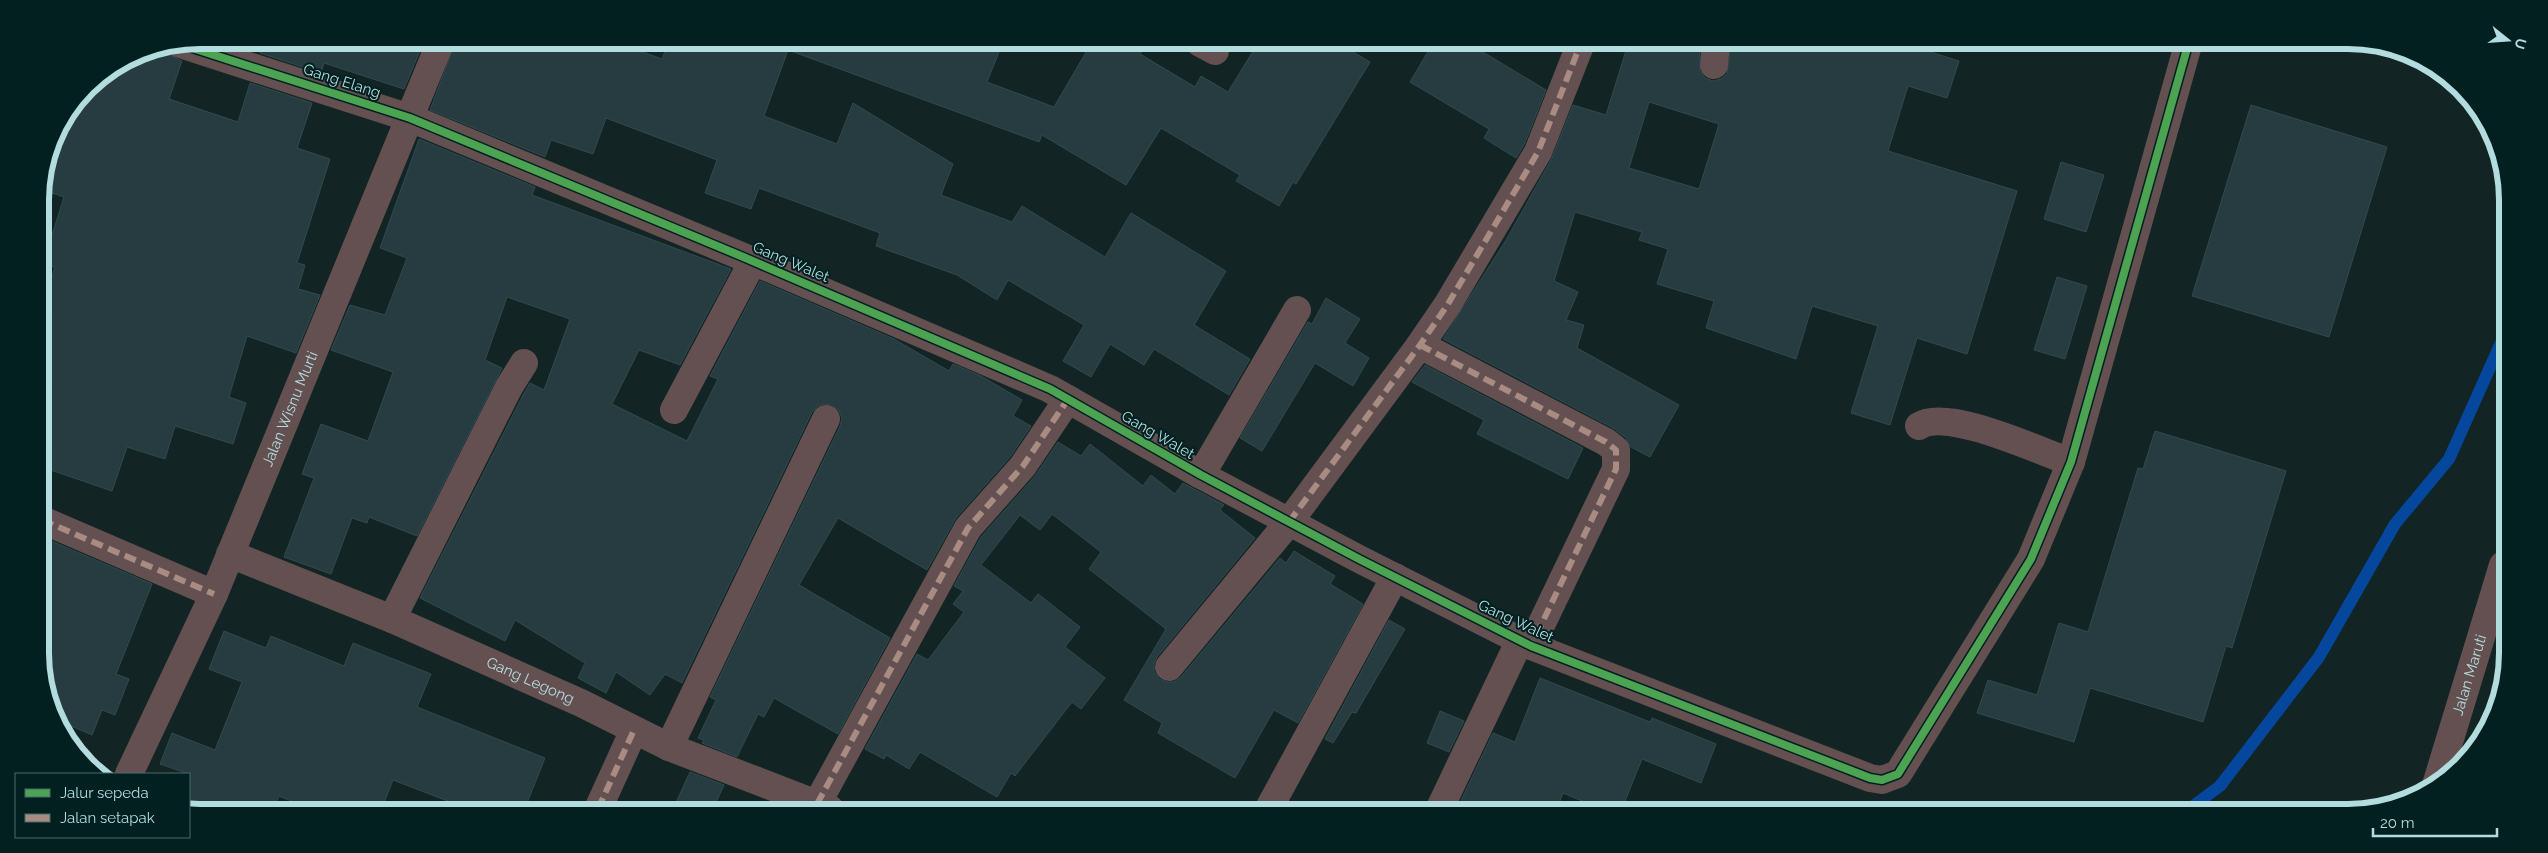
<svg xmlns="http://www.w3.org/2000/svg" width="2548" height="853" viewBox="0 0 2548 853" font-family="Raleway,sans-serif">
	<rect width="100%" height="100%" fill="#132424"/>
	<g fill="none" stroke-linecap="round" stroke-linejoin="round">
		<!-- stream -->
		<polyline stroke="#06479e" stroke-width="12" points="2185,812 2220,786 2319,657 2395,524 2449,459 2504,336"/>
	</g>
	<!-- building -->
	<g fill="#263c40" stroke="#304b4e" fill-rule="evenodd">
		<polygon points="264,40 307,40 424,41 404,89 324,63 321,73 260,53"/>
		<polygon points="456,41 612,41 662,59 669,41 1003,42 987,82 1054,107 1092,42 1147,42 1140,54 1195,87 1201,76 1228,92 1258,43 1338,43 1370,62 1296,184 1293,182 1279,206 1236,181 1240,175 1161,128 1126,185 1042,135 1039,142 788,50 764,116 837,144 853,103 953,164 941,195 1012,222 1022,206 1105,257 1131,213 1226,271 1194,325 1250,359 1229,395 1154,349 1144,365 1110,344 1091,377 1063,361 1084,325 1008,280 997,300 957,275 876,246 880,233 759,188 751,209 705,193 717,160 606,118 593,154 551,140 545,157 430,110"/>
		<polygon points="1433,43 1468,43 1546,90 1524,145 1516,158 1484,138 1489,129 1410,82"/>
		<path d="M1628,44H1700V71L1705,78L1713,81L1721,79L1727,74L1731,44H1905L1959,61L1947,98L1908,86L1888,151L2017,191L1967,354L1917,338L1890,425L1851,413L1878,326L1812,306L1796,359L1706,328L1714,301L1657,284L1668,249L1639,240L1642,232L1575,212L1554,281L1578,292L1566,320L1584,325L1577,348L1679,405L1650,457L1631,447L1626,438L1613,428L1443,339L1506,240L1551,160L1573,105L1606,115ZM1649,102L1719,124L1699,189L1629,168Z"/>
		<polygon points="165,47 169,55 182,61 169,99 238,122 250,83 312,103 297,148 330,159 297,263 305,265 298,289 320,295 296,353 247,336 229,397 246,403 233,444 175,426 165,459 127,447 112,491 42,467 41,311 55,267 43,264 64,197 40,189 52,138 87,87 139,52"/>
		<polygon points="2251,105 2387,147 2329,337 2192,296"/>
		<polygon points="419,139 535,187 532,195 731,269 680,365 639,350 612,404 687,441 718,379 710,376 760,281 894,339 949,371 953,364 981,376 1022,400 1013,416 1031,426 1011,456 956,518 927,570 838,518 799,585 890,638 838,734 774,698 764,717 758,714 737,757 702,743 704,740 698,738 716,700 710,697 840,426 842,418 839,411 832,405 824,404 818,406 812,412 682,683 665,674 650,695 616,672 606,693 578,678 585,663 515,620 505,641 420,598 523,395 530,383 544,390 570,319 507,297 485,360 502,368 417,536 369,517 367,523 352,518 331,574 284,557 314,478 302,474 321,424 368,441 393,372 331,350 350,305 385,315 407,258 380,248"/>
		<polygon points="2061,162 2104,175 2086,232 2044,219"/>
		<polygon points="2057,277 2087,286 2065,359 2034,350"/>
		<polygon points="1326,298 1360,319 1345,343 1369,358 1353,386 1315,363 1262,451 1240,438 1308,322 1312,324"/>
		<polygon points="1425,365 1583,448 1568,479 1477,434 1484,420 1412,382"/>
		<polygon points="2155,431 2286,471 2232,648 2226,646 2203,722 2090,688 2074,742 1977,713 1988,680 2037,695 2059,623 2088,632 2138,468 2143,469"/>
		<polygon points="1058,442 1081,456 1090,444 1143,486 1151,475 1175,494 1183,483 1224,505 1220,510 1255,538 1157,657 1154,664 1154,672 1159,679 1167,682 1174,682 1181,677 1280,558 1286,563 1294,551 1335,576 1330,584 1363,604 1298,723 1274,710 1235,778 1158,733 1162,723 1124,700 1166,629 1089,569 1101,552 1052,514 1040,530 1020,515 981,565 1031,603 1038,594 1080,627 1065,647 1105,678 1081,709 1072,702 1015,776 1011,773 997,797 920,752 909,769 886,755 884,759 865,749 917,654 928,660 964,612 953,604 963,591 954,586 981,537 1035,476"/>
		<polygon points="42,537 152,584 116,674 129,679 115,715 102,710 92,735 62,722 43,684"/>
		<polygon points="1389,620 1405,629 1356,713 1352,712 1333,743 1325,739"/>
		<polygon points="224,631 266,648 271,636 344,666 353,643 431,674 417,707 545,758 525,808 466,808 393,780 382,808 309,808 279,796 274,808 189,808 189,774 160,764 172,733 215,750 242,682 209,669"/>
		<polygon points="1540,678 1650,722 1652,718 1716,744 1701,783 1642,759 1621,811 1606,811 1563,793 1556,811 1456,811 1493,733 1515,742"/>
		<polygon points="1440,711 1464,721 1449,752 1427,743"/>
		<polygon points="690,772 724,785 713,809 673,809"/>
	</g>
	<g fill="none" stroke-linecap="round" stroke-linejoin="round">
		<!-- minor -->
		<g stroke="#645051" stroke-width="28">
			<polyline points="1200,43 1215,51"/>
			<polyline points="180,44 410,118 741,256 1050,389 1201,475 1359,559 1531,646 1870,778 1882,780 1898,774 2031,559 2071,462 2188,45"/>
			<polyline points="1714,65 1716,44"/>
			<polyline points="1420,345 1606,442 1616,450 1616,469 1531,646"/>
			<polyline points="674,410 753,261"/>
			<path d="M1919,426C1946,407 2039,451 2071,462"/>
			<polyline points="1201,475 1297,310"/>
			<polyline points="42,520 214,594"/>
			<path id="s1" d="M230,554L392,619L581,703L669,747L830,809"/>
			<polyline points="392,619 509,387 524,363"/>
			<polyline points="1169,667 1289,522 1420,345 1448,304 1538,152 1581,43"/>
			<polyline points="669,747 826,419"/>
			<path id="s2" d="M129,774L214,594L441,41"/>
			<path id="s3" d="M2436,785L2503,565"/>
			<polyline points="817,804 968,528 1023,466 1068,399"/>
			<polyline points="598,809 634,730"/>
			<polyline points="1268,810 1395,577"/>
			<polyline points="1439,810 1520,640"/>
		</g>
		<!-- quiet -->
		<g stroke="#a88b81" stroke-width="6" stroke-dasharray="12 6" stroke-linecap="butt">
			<polyline points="1420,345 1606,442 1616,450 1616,469 1531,646"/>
			<polyline points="42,520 214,594"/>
			<polyline points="1289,522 1420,345 1448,304 1538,152 1581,43"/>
			<polyline points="817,804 968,528 1023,466 1068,399"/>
			<polyline points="598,809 634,730"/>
		</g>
		<defs>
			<polyline id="cycleway" points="180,44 410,118 741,256 1050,389 1201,475 1359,559 1531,646 1870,778 1882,780 1898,774 2031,559 2071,462 2188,45"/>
		</defs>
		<!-- cycleway casing -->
		<use href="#cycleway" stroke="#032021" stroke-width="11"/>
		<!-- cycleway -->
		<use href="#cycleway" stroke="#4ca352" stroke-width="8"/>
	</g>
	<g text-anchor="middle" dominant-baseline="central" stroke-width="4" stroke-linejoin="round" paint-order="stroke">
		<!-- street labels -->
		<g font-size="15" fill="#b2dcdd" stroke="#032021">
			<text transform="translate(342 81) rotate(18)">Gang Elang</text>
			<text transform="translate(791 262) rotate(23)">Gang Walet</text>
			<text stroke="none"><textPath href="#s2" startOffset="399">Jalan Wisnu Murti</textPath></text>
			<text transform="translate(1158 435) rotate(30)">Gang Walet</text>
			<text transform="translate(1516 621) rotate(25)">Gang Walet</text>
			<text stroke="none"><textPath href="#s3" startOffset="115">Jalan Maruti</textPath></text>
			<text stroke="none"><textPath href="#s1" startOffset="326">Gang Legong</textPath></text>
		</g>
	</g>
	<!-- crop -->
	<path d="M0 0H2548V853H0ZM200 49H2348A151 151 0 0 1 2499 200V653A151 151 0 0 1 2348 804H200A151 151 0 0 1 49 653V200A151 151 0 0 1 200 49Z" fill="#032021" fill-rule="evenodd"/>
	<path fill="none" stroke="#b2dcdd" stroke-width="6" d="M200 49H2348A151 151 0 0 1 2499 200V653A151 151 0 0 1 2348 804H200A151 151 0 0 1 49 653V200A151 151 0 0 1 200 49Z"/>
	<!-- legend -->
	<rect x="15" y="773" width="175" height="65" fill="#032021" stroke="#496b6c"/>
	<rect x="25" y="789" width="25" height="8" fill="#4ca352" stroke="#496b6c"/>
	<text x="60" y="798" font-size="15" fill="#b2dcdd">Jalur sepeda</text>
	<rect x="25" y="814" width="25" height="8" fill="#a88b81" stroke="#496b6c"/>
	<text x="60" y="823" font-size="15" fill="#b2dcdd">Jalan setapak</text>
	<!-- north arrow -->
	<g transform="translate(2508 40) rotate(107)" stroke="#032021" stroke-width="4" paint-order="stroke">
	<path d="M0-4L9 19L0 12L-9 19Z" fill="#b2dcdd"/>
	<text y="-8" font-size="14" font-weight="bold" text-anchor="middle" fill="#b2dcdd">U</text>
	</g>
	<!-- scale -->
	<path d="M2373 828v8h124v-8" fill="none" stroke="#b2dcdd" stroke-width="2.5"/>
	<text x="2380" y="828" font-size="15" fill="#b2dcdd" stroke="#032021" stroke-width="4" paint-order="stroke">20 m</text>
</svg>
